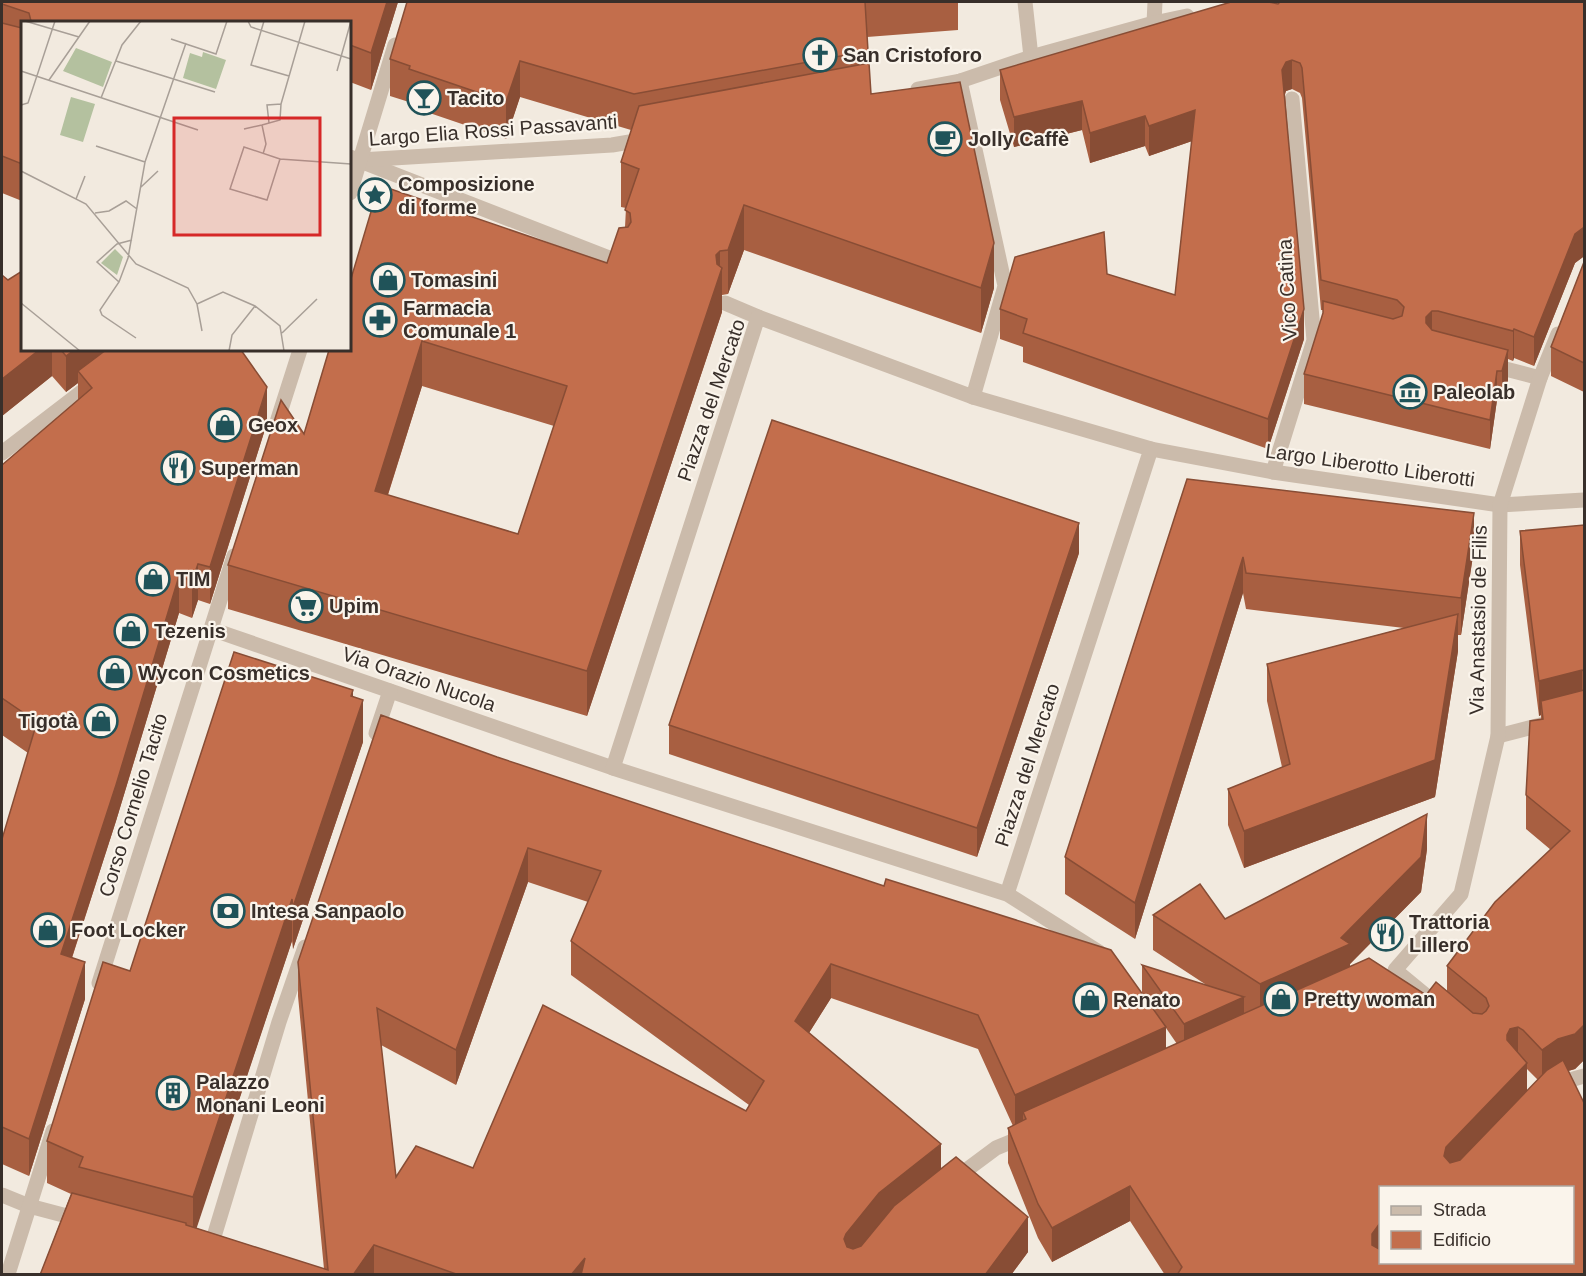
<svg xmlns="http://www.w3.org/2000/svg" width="1586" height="1276" viewBox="0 0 1586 1276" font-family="Helvetica,sans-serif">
	<rect width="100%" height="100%" fill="#f2eadf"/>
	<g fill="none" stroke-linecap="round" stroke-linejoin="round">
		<!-- minor -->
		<g stroke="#cbbbab" stroke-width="15">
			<polyline points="1025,2 1031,57"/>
			<polyline points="1154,23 1155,2"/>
			<polyline points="960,81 1005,286 973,397"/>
			<polyline points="918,89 960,81 1031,57 1154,23 1187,16"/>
			<polyline points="350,157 622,263"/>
			<polyline points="360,160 612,145 647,139"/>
			<polyline points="350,193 395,45"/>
			<polyline points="725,303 758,317"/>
			<polyline points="1490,365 1540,378"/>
			<polyline points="277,422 300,350"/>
			<polyline points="1151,449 1273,472 1500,505 1584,500"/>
			<polyline points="2,453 92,384"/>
			<polyline points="1273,472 1314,340 1292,99"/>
			<polyline points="211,629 613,768"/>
			<polyline points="376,733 390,691"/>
			<polyline points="1498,736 1584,714"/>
			<polyline points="1007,894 1151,449 973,397 758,317 613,768 1007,894 1099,952"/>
			<polyline points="99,983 234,556"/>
			<polyline points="1435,1003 1395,970 1461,894 1498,736 1500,505 1540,378 1558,334"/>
			<polyline points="1556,1087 1563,1082 1584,1076"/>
			<polyline points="953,1180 996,1148 1027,1135"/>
			<polyline points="2,1195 29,1206 82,1220"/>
			<polyline points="209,1253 279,1022 305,947"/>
			<polyline points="8,1274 53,1131"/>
		</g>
	</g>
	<!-- wall -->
	<g fill="#a85f41" fill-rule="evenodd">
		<polygon points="2,2 398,2 371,90 350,82 350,22 22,22 22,201 2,193"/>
		<path d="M407,2H958V30L867,37L868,63L871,94L994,288L981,333L744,250L728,294L722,295V312L587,716L228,609V565L304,434L329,350L607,263L625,227L626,208L621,207V162L631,130L520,97L506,139L409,106V102L390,96V59ZM422,386L554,426L518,534L388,495Z"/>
		<polygon points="1584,2 1584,258 1583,257 1575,263 1534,366 1514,358 1513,361 1508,359 1508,380 1502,400 1497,400 1490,449 1304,404 1304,374 1323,314 1323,310 1321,310 1302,98 1300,93 1292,89 1286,91 1285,95 1304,339 1268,449 1023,362 1023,347 1000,339 1000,309 1107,274 1175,295 1192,141 1149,156 1145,146 1090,163 1082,130 1014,147 1000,100 1000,70 1278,4"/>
		<polygon points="1584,262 1584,392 1551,376 1551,347"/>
		<polygon points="2,275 22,350 241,350 267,423 210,604 198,600 192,618 179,613 116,821 72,958 85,999 29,1176 2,1164 2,839 28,753 2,735 2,465 78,400 78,383 66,392 52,376 2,416"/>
		<polygon points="1187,479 1474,549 1461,635 1458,635 1458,651 1435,797 1244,868 1228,825 1228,789 1282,767 1267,701 1267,664 1404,628 1246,609 1243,593 1135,939 1065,894 1065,857"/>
		<path d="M1584,525V1060L1575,1069L1568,1071L1584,1275H1165L1130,1221L1052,1262L1038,1238L1008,1163V1128L1013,1126L978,1049L831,998L809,1033L941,1169L1028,1252L1011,1275H40L71,1194L47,1183V1141L130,971L353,697L363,742L293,949L292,941L196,1228L324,1269L298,996V962L381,715L1142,994V965L1208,986L1153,950V915L1225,919L1427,849L1421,892L1350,964V967L1426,995L1447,991V966L1551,850L1526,829V795L1541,720V715L1539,716L1520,565V531ZM528,882L588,902L571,941V975L749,1105L746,1111L473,1168L396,1177L381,1045L456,1085ZM1166,1028L1177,1044L1166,1049ZM1527,1069L1538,1080L1527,1091ZM1380,1188L1572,1263H1380Z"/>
		<polygon points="1079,553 977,857 669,754 669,725"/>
	</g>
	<!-- shaded-wall -->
	<g fill="#884d35">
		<polygon points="387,2 398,2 371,90 371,53"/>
		<polygon points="1292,60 1292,89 1286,91 1282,100 1282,70 1286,62"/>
		<polygon points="520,61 520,97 506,139 506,102"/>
		<polygon points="1082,101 1082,130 1014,147 1014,117"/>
		<polygon points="1195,110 1195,140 1149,156 1149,126"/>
		<polygon points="1145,116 1145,146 1090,163 1090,133"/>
		<polygon points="744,205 744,250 728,294 728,250"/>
		<polygon points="1583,228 1583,257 1575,263 1534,366 1534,337 1575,234"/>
		<polygon points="994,243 994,288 981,333 981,288"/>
		<polygon points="720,251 720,274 722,268 722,312 587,716 587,671 716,255"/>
		<polygon points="1304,309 1304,339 1268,449 1268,419"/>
		<polygon points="1432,311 1432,341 1426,347 1426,317"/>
		<polygon points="1514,329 1514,358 1513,361 1513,331"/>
		<polygon points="422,341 422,386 375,535 375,491"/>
		<polygon points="39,350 52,350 52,376 2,416 2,379"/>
		<polygon points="74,350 139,350 78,371 78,383 66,392 66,356"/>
		<polygon points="1508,350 1508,380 1502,400 1502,371"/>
		<polygon points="1497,371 1497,400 1490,449 1490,420"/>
		<polygon points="267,387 267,423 210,604 210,567"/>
		<polygon points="1474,513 1474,549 1461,635 1461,598"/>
		<polygon points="1079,523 1079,553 977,857 977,828"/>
		<polygon points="1243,557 1243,593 1135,939 1135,903"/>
		<polygon points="198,564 198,600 192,618 192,581"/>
		<polygon points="179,576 179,613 116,821 61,991 61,954"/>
		<polygon points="1458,614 1458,651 1435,797 1244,868 1244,831"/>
		<polygon points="1582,670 1582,704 1541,701 1541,715 1539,716 1539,681"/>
		<polygon points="353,690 353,729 363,700 363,742 293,949 293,907"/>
		<polygon points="1427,814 1427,849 1421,892 1350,964 1350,980 1281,999 1279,998 1279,1011 1260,1020 1260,984 1341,938"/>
		<polygon points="528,848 528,882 456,1085 456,1050"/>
		<polygon points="292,899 292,941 193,1239 193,1197"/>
		<polygon points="85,962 85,999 29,1176 29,1139"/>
		<polygon points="831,964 831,998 795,1055 795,1021"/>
		<polygon points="1244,997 1244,1027 1184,1053 1184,1024"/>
		<polygon points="1584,1025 1584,1060 1575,1069 1558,1074 1542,1084 1542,1050 1558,1039"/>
		<polygon points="1166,1027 1166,1062 1026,1119 1023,1112 1023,1125 1015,1129 1015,1095"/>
		<polygon points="1518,1027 1518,1062 1510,1064 1507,1035 1510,1029"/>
		<polygon points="1527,1063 1527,1097 1444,1188 1444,1156 1446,1147"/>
		<polygon points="941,1144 941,1178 846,1268 844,1239 846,1234 879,1193"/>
		<polygon points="1130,1186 1130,1221 1052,1262 1052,1228"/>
		<polygon points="1028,1217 1028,1252 1011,1275 985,1275"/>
		<polygon points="1380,1223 1380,1258 1372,1269 1372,1234"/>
		<polygon points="374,1245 374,1275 353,1275"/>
		<polygon points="585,1258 585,1275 571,1275"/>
	</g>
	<!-- building -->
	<g fill="#c36e4c" stroke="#884d35" stroke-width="1.5" fill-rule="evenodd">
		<polygon points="2,2 387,2 371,53 350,45 350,22 282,22 277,21 277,22 31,22 31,21 29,13 2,4"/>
		<polygon points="407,2 865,2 868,51 634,94 520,61 506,102 409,69 410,66 390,59"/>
		<polygon points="1231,2 1269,2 1278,4 1280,2 1584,2 1584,228 1583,228 1575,234 1534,337 1514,329 1513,331 1438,311 1432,311 1426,317 1426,323 1432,330 1508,350 1502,371 1497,371 1490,420 1304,374 1323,313 1323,301 1393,319 1402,316 1404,307 1397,300 1321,280 1302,68 1300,63 1292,60 1286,62 1282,70 1304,309 1268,419 1023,333 1027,319 1000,309 1015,257 1104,232 1107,274 1175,295 1195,110 1149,126 1145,116 1090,133 1082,101 1014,117 1000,70"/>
		<polygon points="2,23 22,28 22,164 2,156"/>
		<path d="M869,63L871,94L960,82L994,243L981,288L744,205L728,250L720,251L716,255L717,264L722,268L587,671L228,565L281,400L304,434L329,350H350V282L379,185L607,263L619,228L628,227L631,222L630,213L625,210L639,169L621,162L639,106ZM422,341L567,386L518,534L375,491Z"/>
		<polygon points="1584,262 1584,363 1551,347"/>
		<polygon points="22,271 22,350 39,350 2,379 2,275 8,280"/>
		<polygon points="61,350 74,350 66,356"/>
		<polygon points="106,350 241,350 267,387 210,567 198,564 192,581 179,576 116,785 61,954 85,962 29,1139 2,1127 2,839 37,722 2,698 2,465 92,388 78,371"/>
		<polygon points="772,420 1079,523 977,828 669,725"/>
		<polygon points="1187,479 1474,513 1461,598 1246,573 1243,557 1135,903 1065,857"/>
		<polygon points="1584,525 1584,671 1582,670 1539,681 1520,531"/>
		<polygon points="1458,614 1435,760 1244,831 1228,789 1290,764 1267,664"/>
		<polygon points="234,652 353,690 351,696 363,700 293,907 292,899 193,1197 79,1167 83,1157 47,1141 103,962 130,971"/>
		<path d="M1584,690V1025L1575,1034L1558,1039L1542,1050L1523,1030L1518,1027L1510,1029L1507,1035V1040L1527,1063L1446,1147L1444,1156L1450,1163L1460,1160L1547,1070L1563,1060L1584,1103V1275H1177L1182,1267L1130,1186L1052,1228L1038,1204L1008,1128L1026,1119L1023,1112L1272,1001L1279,1003L1281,999L1279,998L1369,958L1426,995L1436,982L1473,1013L1482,1014L1486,1011L1489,1006L1486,998L1447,966L1495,902L1570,831L1526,795L1530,721L1543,719L1541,701ZM1380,1188H1572V1263H1380V1249H1379L1372,1245V1234L1380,1223Z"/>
		<path d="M381,715L497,757L884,886L886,879L1111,950L1166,1027L1015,1095L978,1015L831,964L795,1021L941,1144L879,1193L846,1234L844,1239L847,1247L853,1249L861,1246L894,1206L956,1157L1028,1217L985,1275H581L585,1258L571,1275H459L374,1245L353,1275H40L72,1193L186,1223V1225L328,1270L298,962ZM528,848L601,871L571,941L764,1081L746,1111L543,1005L473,1168L416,1146L396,1177L377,1008L456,1050Z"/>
		<polygon points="1427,814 1421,857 1341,938 1350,944 1260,984 1153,915 1200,884 1225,919"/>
		<polygon points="1142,965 1244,997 1184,1024"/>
	</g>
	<!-- icons -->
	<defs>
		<symbol id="church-ring" viewBox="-11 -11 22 22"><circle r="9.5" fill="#faf4eb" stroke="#205359" stroke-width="1.5"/><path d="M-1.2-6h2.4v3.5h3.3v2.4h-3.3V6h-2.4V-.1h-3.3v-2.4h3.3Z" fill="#205359"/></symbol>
		<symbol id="bar-ring" viewBox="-11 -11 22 22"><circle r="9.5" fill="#faf4eb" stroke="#205359" stroke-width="1.5"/><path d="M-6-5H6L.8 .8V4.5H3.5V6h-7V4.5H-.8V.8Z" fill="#205359"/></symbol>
		<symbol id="cafe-ring" viewBox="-11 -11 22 22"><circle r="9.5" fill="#faf4eb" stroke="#205359" stroke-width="1.5"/><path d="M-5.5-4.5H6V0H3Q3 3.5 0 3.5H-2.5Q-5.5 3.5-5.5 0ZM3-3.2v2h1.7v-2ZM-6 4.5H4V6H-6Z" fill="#205359"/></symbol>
		<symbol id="sight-ring" viewBox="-11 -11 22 22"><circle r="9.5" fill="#faf4eb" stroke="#205359" stroke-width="1.5"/><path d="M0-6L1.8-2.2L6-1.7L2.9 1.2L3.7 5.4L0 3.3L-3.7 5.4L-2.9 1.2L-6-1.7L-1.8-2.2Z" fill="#205359"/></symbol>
		<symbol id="shop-ring" viewBox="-11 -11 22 22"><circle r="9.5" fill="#faf4eb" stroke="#205359" stroke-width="1.5"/><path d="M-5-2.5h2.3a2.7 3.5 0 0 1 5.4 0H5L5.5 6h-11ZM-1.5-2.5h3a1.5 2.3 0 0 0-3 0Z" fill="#205359"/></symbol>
		<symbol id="pharmacy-ring" viewBox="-11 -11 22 22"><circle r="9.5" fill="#faf4eb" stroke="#205359" stroke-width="1.5"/><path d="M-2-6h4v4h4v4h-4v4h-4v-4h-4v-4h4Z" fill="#205359"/></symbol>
		<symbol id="museum-ring" viewBox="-11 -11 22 22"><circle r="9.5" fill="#faf4eb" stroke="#205359" stroke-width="1.5"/><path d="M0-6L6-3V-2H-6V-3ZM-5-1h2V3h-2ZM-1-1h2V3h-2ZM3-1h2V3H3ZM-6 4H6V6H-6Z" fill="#205359"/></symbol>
		<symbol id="restaurant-ring" viewBox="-11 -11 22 22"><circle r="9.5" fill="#faf4eb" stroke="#205359" stroke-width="1.5"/><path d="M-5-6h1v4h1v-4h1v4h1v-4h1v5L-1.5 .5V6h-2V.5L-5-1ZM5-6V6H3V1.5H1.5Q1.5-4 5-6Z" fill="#205359"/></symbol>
		<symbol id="supermarket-ring" viewBox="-11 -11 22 22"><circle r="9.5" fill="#faf4eb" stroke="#205359" stroke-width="1.5"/><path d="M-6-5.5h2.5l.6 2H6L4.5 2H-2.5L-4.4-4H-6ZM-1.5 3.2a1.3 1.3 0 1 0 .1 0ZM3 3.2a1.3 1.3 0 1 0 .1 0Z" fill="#205359"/></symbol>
		<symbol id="bank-ring" viewBox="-11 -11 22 22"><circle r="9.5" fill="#faf4eb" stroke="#205359" stroke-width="1.5"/><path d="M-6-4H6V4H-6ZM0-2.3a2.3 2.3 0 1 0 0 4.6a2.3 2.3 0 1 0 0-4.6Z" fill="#205359"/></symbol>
		<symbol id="building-ring" viewBox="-11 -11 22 22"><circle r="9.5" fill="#faf4eb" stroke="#205359" stroke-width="1.5"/><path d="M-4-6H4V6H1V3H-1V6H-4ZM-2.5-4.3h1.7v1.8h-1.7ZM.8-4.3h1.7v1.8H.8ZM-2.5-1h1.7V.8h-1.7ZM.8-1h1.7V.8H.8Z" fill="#205359"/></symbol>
	</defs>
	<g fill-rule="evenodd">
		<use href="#church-ring" x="801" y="36" width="38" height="38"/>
		<use href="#bar-ring" x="405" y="79" width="38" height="38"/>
		<use href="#cafe-ring" x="926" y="120" width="38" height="38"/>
		<use href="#sight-ring" x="356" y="176" width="38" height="38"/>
		<use href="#shop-ring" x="369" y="261" width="38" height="38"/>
		<use href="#pharmacy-ring" x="361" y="301" width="38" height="38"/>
		<use href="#museum-ring" x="1391" y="373" width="38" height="38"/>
		<use href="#shop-ring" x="206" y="406" width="38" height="38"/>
		<use href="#restaurant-ring" x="159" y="449" width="38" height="38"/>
		<use href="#shop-ring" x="134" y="560" width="38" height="38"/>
		<use href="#supermarket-ring" x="287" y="587" width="38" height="38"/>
		<use href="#shop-ring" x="112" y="612" width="38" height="38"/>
		<use href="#shop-ring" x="96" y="654" width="38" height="38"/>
		<use href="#shop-ring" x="82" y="702" width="38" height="38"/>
		<use href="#bank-ring" x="209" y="892" width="38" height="38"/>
		<use href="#shop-ring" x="29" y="911" width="38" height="38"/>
		<use href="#restaurant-ring" x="1367" y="915" width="38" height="38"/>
		<use href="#shop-ring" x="1262" y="980" width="38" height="38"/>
		<use href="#shop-ring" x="1071" y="981" width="38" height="38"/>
		<use href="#building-ring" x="154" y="1074" width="38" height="38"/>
	</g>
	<g text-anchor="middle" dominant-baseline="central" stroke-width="4.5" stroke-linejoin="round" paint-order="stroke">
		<!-- poi labels -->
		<g font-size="20" font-weight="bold" fill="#382f2a" stroke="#faf4eb" text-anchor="start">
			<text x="843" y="55">San Cristoforo</text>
			<text x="447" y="98">Tacito</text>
			<text x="968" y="139">Jolly Caffè</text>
			<text x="398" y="184">Composizione<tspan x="398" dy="23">di forme</tspan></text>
			<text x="411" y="280">Tomasini</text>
			<text x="403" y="308">Farmacia<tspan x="403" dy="23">Comunale 1</tspan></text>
			<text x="1433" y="392">Paleolab</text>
			<text x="248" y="425">Geox</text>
			<text x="201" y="468">Superman</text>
			<text x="176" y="579">TIM</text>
			<text x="329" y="606">Upim</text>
			<text x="154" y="631">Tezenis</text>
			<text x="138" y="673">Wycon Cosmetics</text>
			<text x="78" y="721" text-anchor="end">Tigotà</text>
			<text x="251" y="911">Intesa Sanpaolo</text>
			<text x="1409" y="922">Trattoria<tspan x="1409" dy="23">Lillero</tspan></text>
			<text x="71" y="930">Foot Locker</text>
			<text x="1304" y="999">Pretty woman</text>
			<text x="1113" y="1000">Renato</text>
			<text x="196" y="1082">Palazzo<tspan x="196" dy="23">Monani Leoni</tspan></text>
		</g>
		<!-- street labels -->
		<g font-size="20" fill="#382f2a" stroke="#faf4eb">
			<text transform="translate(493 130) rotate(-4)">Largo Elia Rossi Passavanti</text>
			<text transform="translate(1287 290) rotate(-93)">Vico Catina</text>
			<text transform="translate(711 400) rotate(-71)">Piazza del Mercato</text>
			<text transform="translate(1370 465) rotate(8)">Largo Liberotto Liberotti</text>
			<text transform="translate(1478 620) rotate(-89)">Via Anastasio de Filis</text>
			<text transform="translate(419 679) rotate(19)">Via Orazio Nucola</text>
			<text transform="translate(1027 765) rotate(-72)">Piazza del Mercato</text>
			<text transform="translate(133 805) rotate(-73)">Corso Cornelio Tacito</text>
		</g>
	</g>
	<!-- overview -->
	<g transform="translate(21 21)">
		<rect width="330" height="330" fill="#f2eadf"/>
		<path d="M55,27L91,41L82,66L42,50ZM182,31L205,39L195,68L162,57L169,32L181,36ZM50,76L74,83L62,121L39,114ZM94,228L102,236L96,254L80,242Z" fill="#b4c19f"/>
		<path fill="none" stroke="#a89f97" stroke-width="1.5" d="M4,0L58,16M227,0L230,6L330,38M243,0L230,44L268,55M150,18L195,33L206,0M95,40L194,71M0,50L177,109M316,50L330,0M28,59L69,0M330,71V117M80,77L101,24L120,0M260,83L284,0M0,84L7,82L34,0M241,104L245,123L242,133M223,108L241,104L259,99L260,83L246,84L248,102M75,125L124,141M223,126L259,138L246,179L209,168ZM259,138L330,143M0,150L65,183L115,243L167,267L176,283L181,310M120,166L137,150M55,178L64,155M74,192L88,190L105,180L116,188M98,261L76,241L96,223L111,219M0,282L59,330M176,283L202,271L234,285L259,305L263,330M261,312L296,278M115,317L81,294L79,289L98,261L107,237L124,141L165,22M208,330L211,314L234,285"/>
		<path fill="#d62828" fill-opacity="0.15" stroke="#d62828" stroke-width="3" d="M153,97H299V214H153Z"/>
		<rect width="330" height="330" fill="none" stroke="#382f2a" stroke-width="3"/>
	</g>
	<!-- border -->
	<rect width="1586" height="1276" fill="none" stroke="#382f2a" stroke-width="6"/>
	<!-- legend -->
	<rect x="1379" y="1186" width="195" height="78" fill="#faf4eb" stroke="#aca59e" stroke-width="1.5"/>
	<rect x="1391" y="1206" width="30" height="9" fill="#cbbbab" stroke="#aca59e" stroke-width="1.5"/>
	<text x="1433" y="1216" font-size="18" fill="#382f2a">Strada</text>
	<rect x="1391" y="1231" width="30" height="18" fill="#c36e4c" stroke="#aca59e" stroke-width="1.5"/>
	<text x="1433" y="1246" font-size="18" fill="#382f2a">Edificio</text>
</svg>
